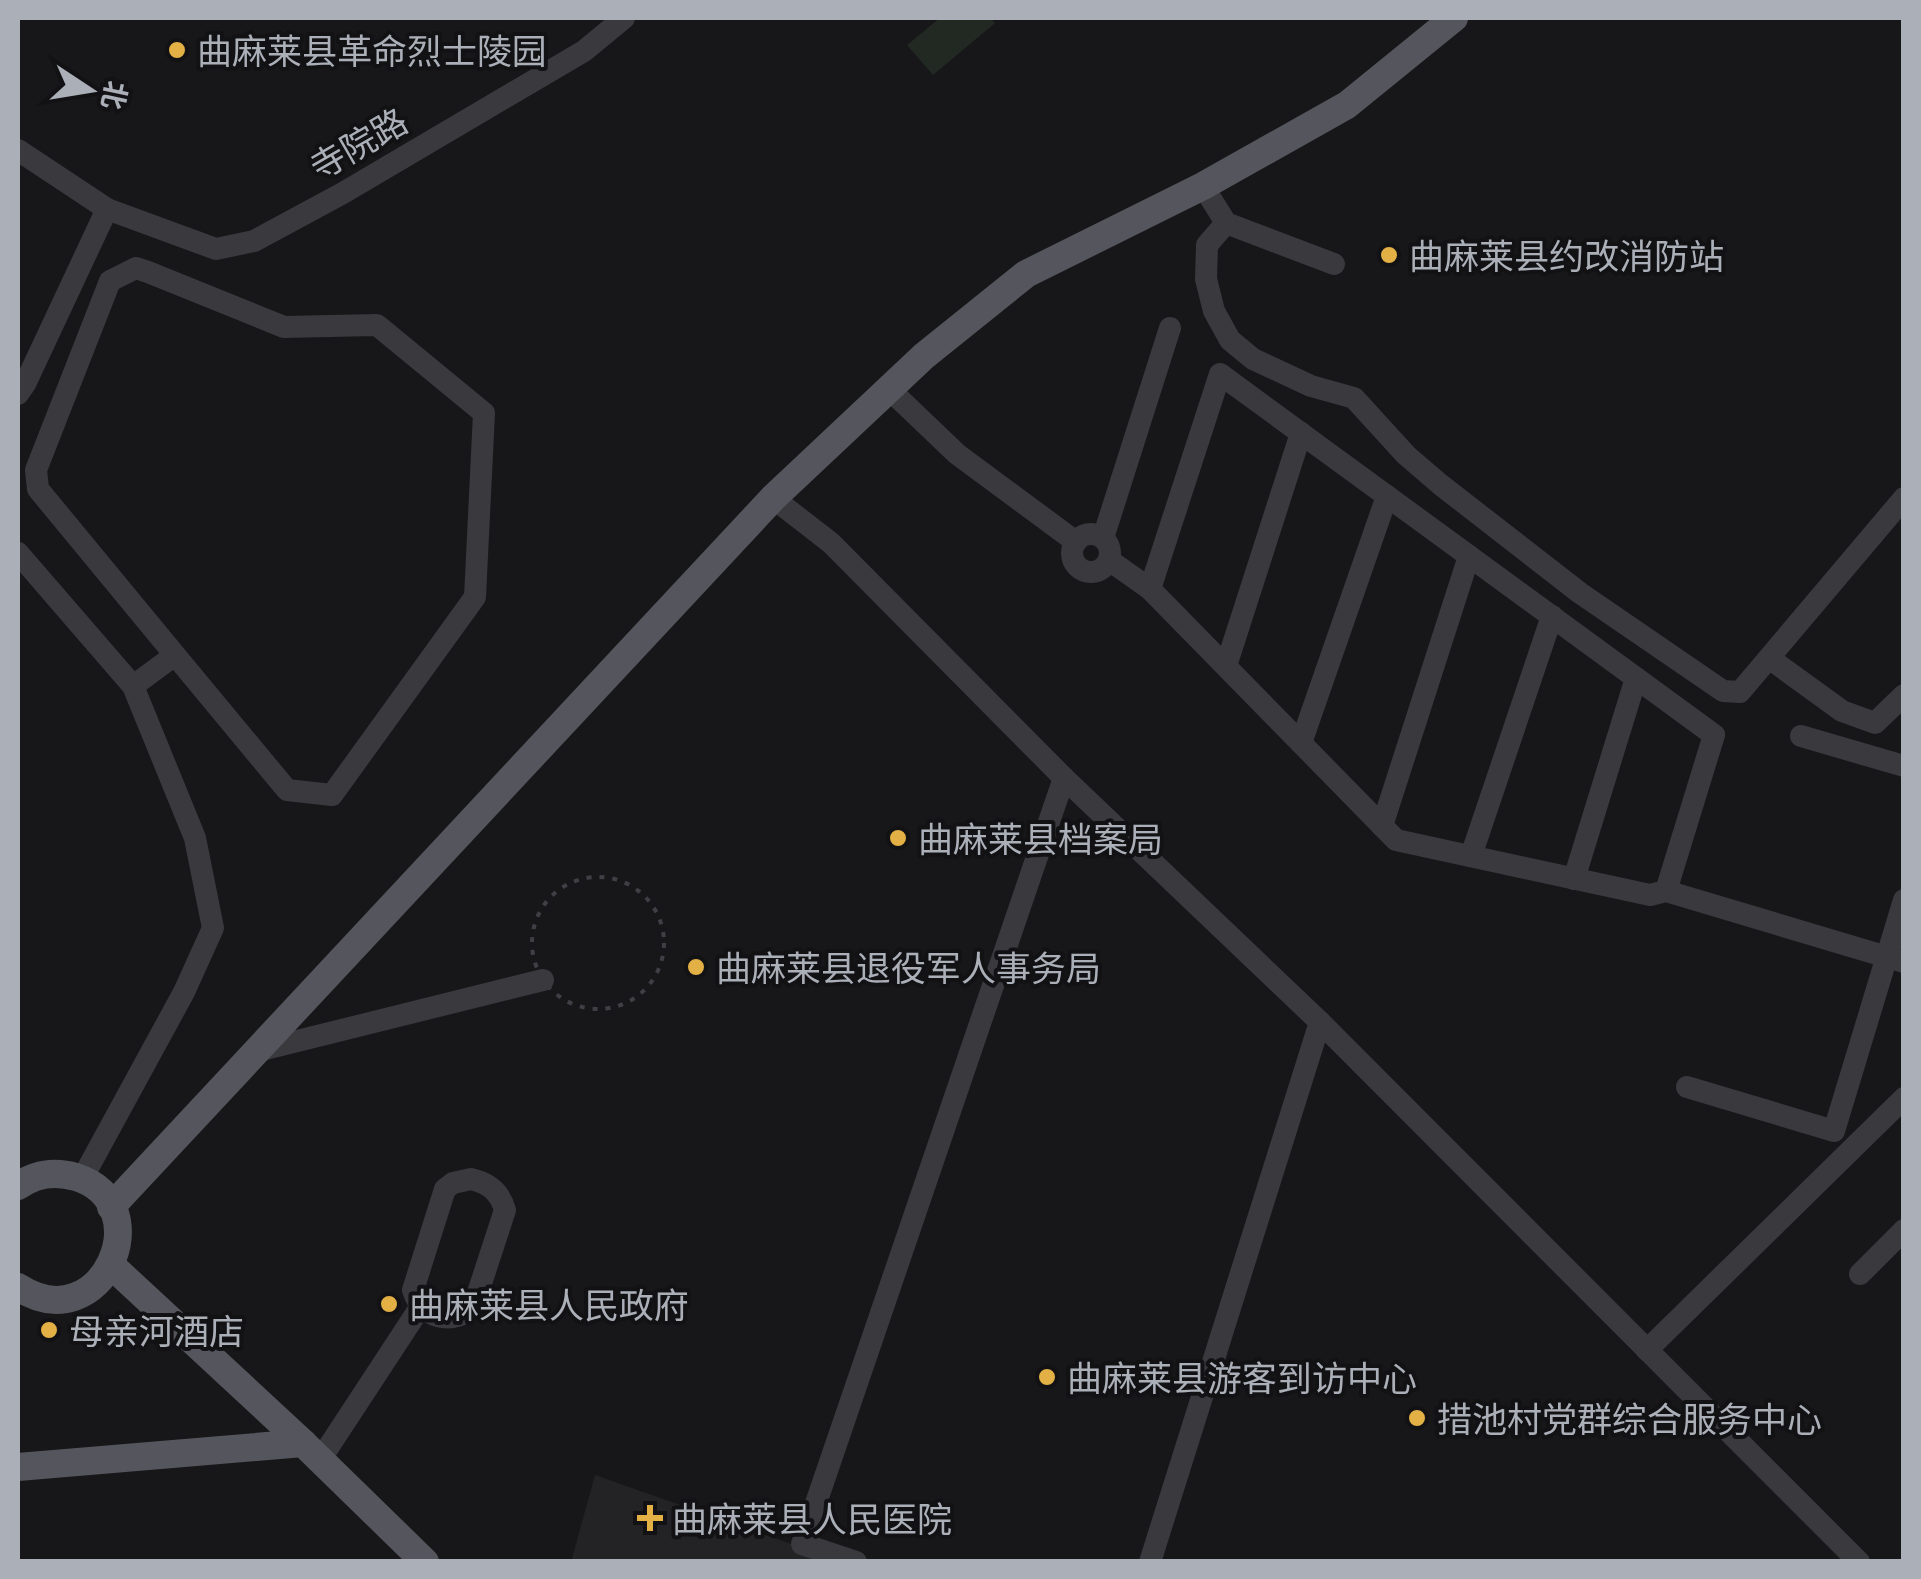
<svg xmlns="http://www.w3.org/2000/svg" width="1921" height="1579" viewBox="0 0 1921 1579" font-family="Barlow,'Noto Sans SC',sans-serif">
	<rect width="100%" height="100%" fill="#171719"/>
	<!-- built -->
	<polygon fill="#232326" points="595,1475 839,1561 571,1562"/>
	<!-- green -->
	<polygon fill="#222923" points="940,18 990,18 995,23 933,75 907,45"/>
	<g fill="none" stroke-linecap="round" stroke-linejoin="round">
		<!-- path -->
		<circle stroke="#3f4045" stroke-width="4" stroke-dasharray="5 8" stroke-linecap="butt" cx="598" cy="943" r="66"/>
		<!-- minor -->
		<g stroke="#39393e" stroke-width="22">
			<polyline points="18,150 107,209 216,249 254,241 343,193 584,51 624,18"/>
			<polyline points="1203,186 1226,223 1334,264"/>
			<polyline points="1226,223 1207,245 1206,279 1214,311 1230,340 1253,359 1311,386 1354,398 1406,455 1441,485 1580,593 1723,691 1740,692 1904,498"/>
			<polyline points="889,389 957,454 1076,542"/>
			<polyline points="18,394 25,384 107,209"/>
			<polyline points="773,498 831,543 1064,778 1320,1022 1859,1562"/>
			<circle cx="1091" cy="553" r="19"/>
			<polyline points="1103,538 1170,328"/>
			<polyline points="18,553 133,686 195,838 213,928 184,992 82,1179"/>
			<polyline points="1109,560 1150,589 1396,840 1650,895 1666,891 1904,962"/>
			<polyline points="1150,589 1220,374 1714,735 1666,891"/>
			<polyline points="1769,658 1842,711 1875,723 1904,695"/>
			<polyline points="1226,666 1301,433"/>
			<polyline points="133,686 175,655 287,790 332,795 475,597 484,413 377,325 284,327 148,272 136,268 110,281 36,470 38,489 175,655"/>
			<polyline points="1801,736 1904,766"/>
			<polyline points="1301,743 1387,496"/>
			<polyline points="1382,826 1469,556"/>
			<polyline points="1471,856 1552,616"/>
			<polyline points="1574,879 1636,678"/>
			<polyline points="257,1051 543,980"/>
			<polyline points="1687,1087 1834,1131 1904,900"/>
			<path d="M471,1179C489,1183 500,1192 505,1210L473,1308C450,1325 422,1319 413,1290L445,1189L453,1183Z"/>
			<polyline points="1860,1274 1904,1230"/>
			<polyline points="1647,1350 1904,1098"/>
			<polyline points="320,1460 421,1306"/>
			<polyline points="856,1562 802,1544 1064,778"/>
			<polyline points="1150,1562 1320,1022"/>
		</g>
		<!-- major -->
		<g stroke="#55565d" stroke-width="28">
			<path d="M18,1186C35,1174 55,1171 76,1177C162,1204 102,1342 18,1287"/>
			<polyline points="111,1207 773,498 924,356 1026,274 1203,186 1347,105 1454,18"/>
			<polyline points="112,1266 303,1443 425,1562"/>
			<polyline points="18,1467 303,1443"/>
		</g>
	</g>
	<!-- markers -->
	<g fill="#e3b045" stroke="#121214" stroke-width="4">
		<circle cx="177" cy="50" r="10"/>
		<circle cx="1389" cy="255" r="10"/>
		<circle cx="898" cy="838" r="10"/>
		<circle cx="696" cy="967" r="10"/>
		<circle cx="389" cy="1304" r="10"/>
		<circle cx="49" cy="1330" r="10"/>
		<circle cx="1047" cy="1377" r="10"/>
		<circle cx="1417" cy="1418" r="10"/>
		<path d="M645 1503h10v10h10v10h-10v10h-10v-10h-10v-10h10z"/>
	</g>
	<g text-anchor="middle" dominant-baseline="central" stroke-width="8" stroke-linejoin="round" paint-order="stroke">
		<!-- poi labels -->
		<g font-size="35" fill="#abafb8" stroke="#121214" text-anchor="start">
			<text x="197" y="50">曲麻莱县革命烈士陵园</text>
			<text x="1409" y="255">曲麻莱县约改消防站</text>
			<text x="918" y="838">曲麻莱县档案局</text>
			<text x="716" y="967">曲麻莱县退役军人事务局</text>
			<text x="409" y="1304">曲麻莱县人民政府</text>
			<text x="69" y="1330">母亲河酒店</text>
			<text x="1067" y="1377">曲麻莱县游客到访中心</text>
			<text x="1437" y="1418">措池村党群综合服务中心</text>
			<text x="672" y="1518">曲麻莱县人民医院</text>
		</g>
		<!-- street labels -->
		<g font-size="35" fill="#abafb8" stroke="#121214">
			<text transform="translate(358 143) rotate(-30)">寺院路</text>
		</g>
	</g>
	<!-- border -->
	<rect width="1921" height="1579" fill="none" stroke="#abafb8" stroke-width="40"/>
	<!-- north arrow -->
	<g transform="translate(90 90) rotate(102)" stroke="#121214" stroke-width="8" paint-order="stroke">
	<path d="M0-8L18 38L0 25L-18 38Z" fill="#abafb8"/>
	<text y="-15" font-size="28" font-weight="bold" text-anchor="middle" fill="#abafb8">北</text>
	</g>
</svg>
